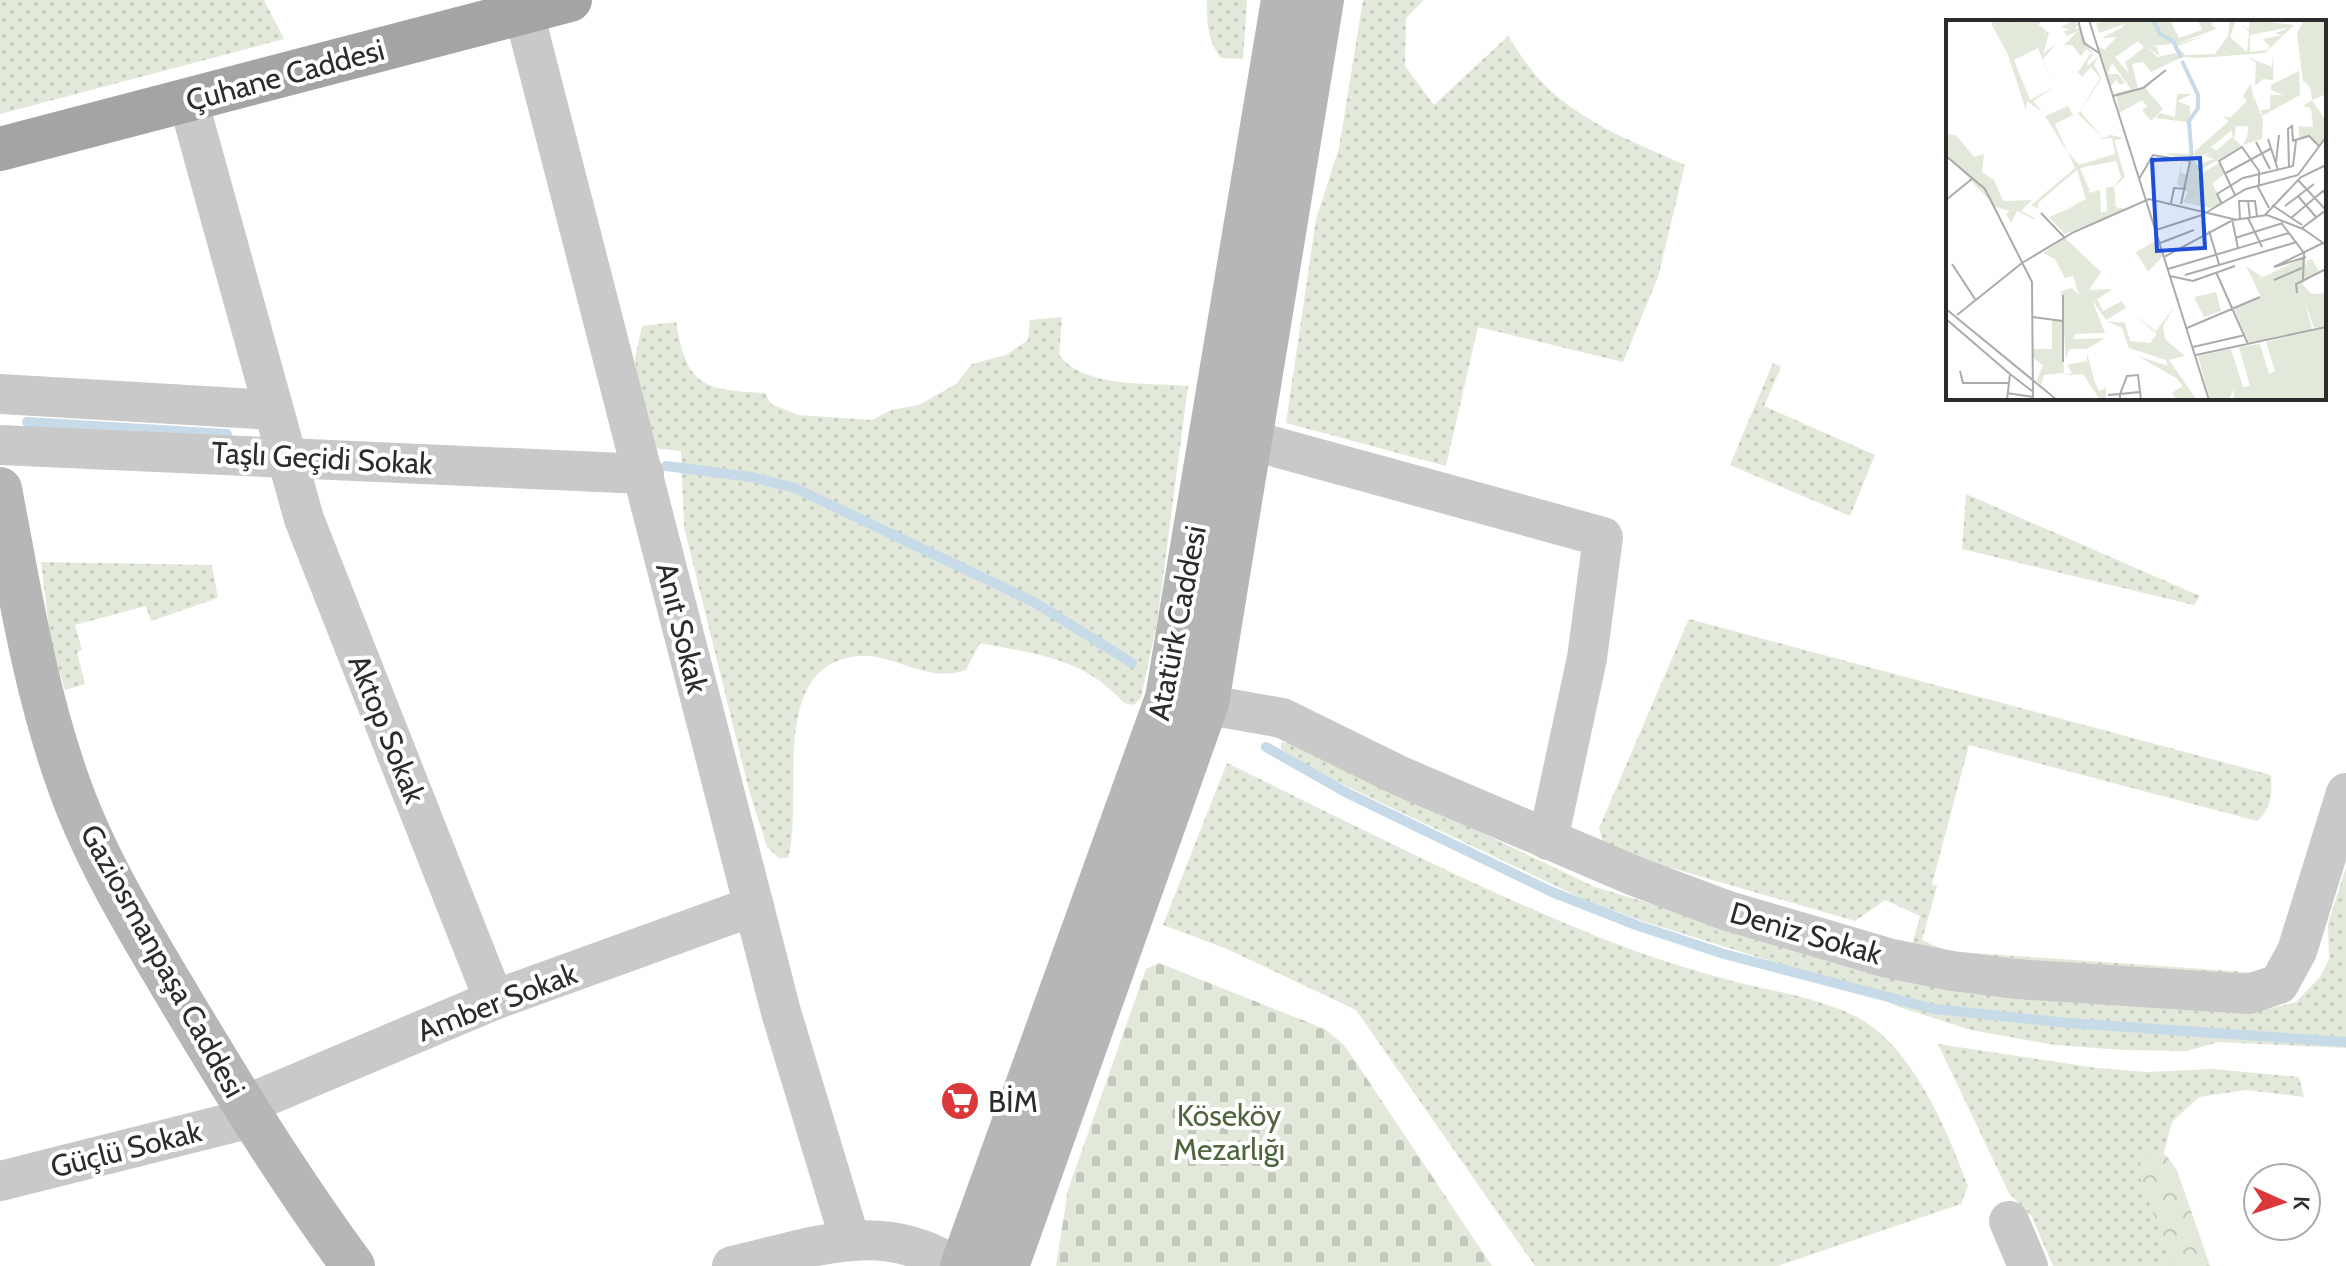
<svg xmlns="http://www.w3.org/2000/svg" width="2346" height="1266" viewBox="0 0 2346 1266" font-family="Cabin,sans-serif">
	<defs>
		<pattern id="grass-dots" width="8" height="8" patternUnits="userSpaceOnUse" patternTransform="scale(2)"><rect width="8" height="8" fill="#e2e9da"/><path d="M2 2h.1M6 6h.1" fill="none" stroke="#c2c8bb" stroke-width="1.8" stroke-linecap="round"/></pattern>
		<pattern id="forest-crowns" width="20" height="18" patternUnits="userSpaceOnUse" patternTransform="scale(2)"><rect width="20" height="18" fill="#e2e9da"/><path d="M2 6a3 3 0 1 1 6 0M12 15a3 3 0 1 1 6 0" fill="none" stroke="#c2c8bb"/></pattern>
		<pattern id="cemetery-stones" width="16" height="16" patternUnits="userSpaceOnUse" patternTransform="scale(2)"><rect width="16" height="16" fill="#e2e9da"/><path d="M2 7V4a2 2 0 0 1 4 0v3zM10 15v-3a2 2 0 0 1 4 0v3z" fill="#c2c8bb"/></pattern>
	</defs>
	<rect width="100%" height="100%" fill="#fff"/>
	<!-- grass -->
	<g fill="url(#grass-dots)">
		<polygon points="0,0 264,0 284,39 0,114"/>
		<path d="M1207,0H1247L1243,59L1221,58C1207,40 1207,22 1207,0Z"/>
		<path d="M1363,0H1424L1406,18L1405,66L1434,105L1508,36C1516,48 1524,61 1533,72C1571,119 1632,141 1685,165L1658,277L1623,362L1478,327L1446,466L1286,423L1316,219L1339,148Z"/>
		<path d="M1062,317L1059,355C1086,389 1147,382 1188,386L1157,623L1141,698L1134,705L1124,703C1084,658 1035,654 980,643L966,670C926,684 893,652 858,656C766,665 805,800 788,858H779L767,847L750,794L684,527L681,451L644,447L635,358L642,326L676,322C687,386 702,390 765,393L771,404L798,415L872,420L891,410L919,405L956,384L972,364L1006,355L1028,340L1030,320Z"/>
		<polygon points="1773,363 1781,367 1764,406 1875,455 1850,516 1730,465"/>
		<polygon points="1966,494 2200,596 2194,605 1962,549"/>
		<polygon points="41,562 212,565 218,598 151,621 146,606 75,625 82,650 77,652 85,684 65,690 51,644"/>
		<path d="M1689,619L2271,775C2272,793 2272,809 2257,821L1969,745L1932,884L1937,886L1922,940L1946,951L2261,973L2231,981L1918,950L1913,942L1920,916L1885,900L1855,921L1626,855L1603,843L1599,828Z"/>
		<polygon points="1281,742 1301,746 1595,887 1793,946 2267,1009 2296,1002 2320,977 2329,959 2328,924 2346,867 2346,1048 2218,1042 2187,1051 2124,1050 2055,1045 1971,1030 1896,1006 1873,993 1642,921 1583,899 1302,765 1281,749"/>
		<path d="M1227,763C1351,823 1473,887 1601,938C1646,956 1694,971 1740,983C1778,992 1822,999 1857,1017C1913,1047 1947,1130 1968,1186L1961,1204L1777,1266H1535L1356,1010L1227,949L1163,925Z"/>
		<polygon points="1938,1044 2097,1068 2147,1072 2213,1069 2299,1077 2304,1097 2246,1090 2199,1097 2172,1122 2160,1167 2195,1266 2053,1266 2032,1217 2009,1193"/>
	</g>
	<!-- forest -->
	<polygon fill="url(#forest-crowns)" points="2151,1152 2166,1155 2177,1170 2210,1266 2173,1266 2139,1175 2141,1160"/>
	<!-- cemetery -->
	<polygon fill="url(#cemetery-stones)" points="1159,963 1325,1029 1345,1046 1492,1266 1056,1266 1068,1190 1146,969"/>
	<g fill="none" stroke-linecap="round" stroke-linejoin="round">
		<!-- stream -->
		<g stroke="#c7dae8" stroke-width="10">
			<polyline points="27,422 227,434"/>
			<polyline points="666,466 751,477 795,488 1034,602 1132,663"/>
			<polyline points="1266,747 1347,793 1552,892 1636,925 1724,954 1934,1009 2068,1023 2346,1042"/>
		</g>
		<!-- street -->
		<g stroke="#c9c9c9" stroke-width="40">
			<polyline points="524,13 781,1012 850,1240"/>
			<polyline points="188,100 304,519 494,1000"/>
			<polyline points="0,394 272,410"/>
			<polyline points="1221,432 1603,537 1587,658 1548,840"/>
			<polyline points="0,445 644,474"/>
			<polyline points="1175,699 1282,718 1400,776 1637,877 1728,911 1888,958 1952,971 2017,979 2249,994 2279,984 2297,951 2346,793"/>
			<polyline points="243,1106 494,1000 754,906"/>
			<polyline points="0,1181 251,1118"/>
			<polyline points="2009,1221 2028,1266"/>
			<path d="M732,1266C810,1249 880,1218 954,1266"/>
		</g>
		<!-- secondary -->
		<g stroke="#b6b6b6" stroke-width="44">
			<path d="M0,489C19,587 34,685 67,779C93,855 137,927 178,996C233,1088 289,1179 353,1266"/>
			<polyline points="962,1266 1167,698 1283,0"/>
			<polyline points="1007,1266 1207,703 1322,0"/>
		</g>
		<!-- primary -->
		<polyline stroke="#a4a4a4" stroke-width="44" points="0,149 570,0"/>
	</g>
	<!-- icons -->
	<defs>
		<symbol id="supermarket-disc" viewBox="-11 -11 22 22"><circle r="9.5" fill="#da383b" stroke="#fff"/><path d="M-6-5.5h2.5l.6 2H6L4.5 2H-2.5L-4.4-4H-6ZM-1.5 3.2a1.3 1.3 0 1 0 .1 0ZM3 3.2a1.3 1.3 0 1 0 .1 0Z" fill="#fff"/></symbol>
	</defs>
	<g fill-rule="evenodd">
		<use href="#supermarket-disc" x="938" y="1079" width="44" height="44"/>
	</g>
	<g text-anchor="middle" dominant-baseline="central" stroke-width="8" stroke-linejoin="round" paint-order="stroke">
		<!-- street labels -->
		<g font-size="30" fill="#2c2c2c" stroke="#fff">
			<text transform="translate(285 75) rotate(-15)">Çuhane Caddesi</text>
			<text transform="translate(322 458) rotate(3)">Taşlı Geçidi Sokak</text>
			<text transform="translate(1177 623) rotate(-79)">Atatürk Caddesi</text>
			<text transform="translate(682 628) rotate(76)">Anıt Sokak</text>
			<text transform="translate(387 729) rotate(68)">Aktop Sokak</text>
			<text transform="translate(1806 933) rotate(16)">Deniz Sokak</text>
			<text transform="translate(163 961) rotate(61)">Gaziosmanpaşa Caddesi</text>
			<text transform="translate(497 1002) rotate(-21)">Amber Sokak</text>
			<text transform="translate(126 1149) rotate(-14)">Güçlü Sokak</text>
		</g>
		<!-- poi labels -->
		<g font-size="30" fill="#2c2c2c" stroke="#fff" text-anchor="start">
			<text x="988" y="1101">BİM</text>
		</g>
		<!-- park labels -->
		<g font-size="30" fill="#4e653d" stroke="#fff">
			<text x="1229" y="1115">Köseköy<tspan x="1229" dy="34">Mezarlığı</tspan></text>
		</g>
	</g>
	<!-- overview -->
	<g transform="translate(1946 20)">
		<rect width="380" height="380" fill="#fff"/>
		<path d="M55,0H100L92,4L100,13L92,28L84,8L68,3L58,14ZM128,0L132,5L128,9L133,8L147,35L142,41L141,46L153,36L148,45L155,57L153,61L158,55L134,91L156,117L132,94L154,58L145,47L136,57L132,52L145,33L140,29L135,36L126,25H118L132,11L121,16L118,11L124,10L115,7ZM170,0H218L232,16L230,24L261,15L231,26L239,35L269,34L282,16L284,0H290L284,17L301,32L303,12L296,5L303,10V0L348,5L319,33L253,38L235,37L228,24L201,26L185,11L171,35L165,33L183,53L179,42L200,27L212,37L229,33L234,38L205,52L197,42L186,44L192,69L206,62L200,69L217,89L205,101L196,90L201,86L196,80L173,93L170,73L185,69L166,43L162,54H172L179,63L176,64H172L171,59L165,66L152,26L165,33L178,4L153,13L150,3ZM344,7L328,14L337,15L317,19L324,27L321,30L304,32V15ZM357,2H380V74L366,80L380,101V116L373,125L363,115L354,120L352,106L367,107L365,88L357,86L366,80L364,63L357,61L351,13ZM353,51L354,75L316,96L315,90L324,89V75H337L325,70V65ZM308,76L317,100L316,119L297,125L305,107L290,105L286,98L304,85L306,92ZM122,86L127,95L109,104L122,133L99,96ZM284,100L286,110L265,127L270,131L286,117L296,126L251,152L256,160L258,152L273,143L279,153L244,184L237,182L242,172L231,164L236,142L235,153L243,155V142L219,133L246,134L251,145L268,139L265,133L248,138L249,131ZM0,113L11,116L28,137L38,134L36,152L48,160L57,181L86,180L75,191L89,198L87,199L71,191L65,203L60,194L64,191L50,187L0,134ZM168,166L170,187L179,189L119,214L91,185L103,197L139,182L140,195L135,198L143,200V173L154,170L155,193L161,191L160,168ZM119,218L155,252L143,270L167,269L151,279L157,291L176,281L180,288L160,300L146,280L159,313L129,314L128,319L159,318L141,329H123L120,339L115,271L126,268L133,275L127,256L119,258L109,239L97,233ZM211,220L217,236L202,252L190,232ZM359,237V242L364,251L360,241L366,239L373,251L356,264L366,274L380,273V306L368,308L359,282L366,309L303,323L288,288L315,277L300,246L316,257L311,260ZM270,272L275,291L258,297L248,277ZM106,300L116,301L118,353L98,355L95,365L91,361L97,345L86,337V329H106ZM380,308V380H288V369L283,380H264L252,336L285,329L297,367L304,366L293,327L314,324L323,354L329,351L320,322ZM141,333L149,363L153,371L160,368V380H154L137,354L119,355L126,353L121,345L141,341Z" fill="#e2e9da" fill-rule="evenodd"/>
		<path d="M55,0L58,14L68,3L89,6L92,27L100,13L91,3L103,13L97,34L111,23L97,39L107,66L92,28L68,40L84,80L110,66L87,81L96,92L81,81L80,90L62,35L45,3ZM218,0H224L233,18L256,10L252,0H269L265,4L270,9L230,24ZM177,7L168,34L185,11L201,26H210L214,36L200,27L184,39L198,27L192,21L164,41L166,35L159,29L171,17L156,18ZM372,20H380V61L370,77V65L365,69L358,60V47ZM327,33V60L317,59L309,66L310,43L301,37L326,47ZM305,63L308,84L304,114L301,121L302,106H290L288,121L284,102L278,109L257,126L270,134L269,140L251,146L268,139L259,136L265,133L260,128L251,129L279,107L283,101L277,96L284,98L301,81L297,76ZM231,74H246L231,81L244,86L243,108L240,102L210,98L214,93L229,97ZM165,115L178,118L168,120L179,157L168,167L175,157L170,141L134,148L143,169L146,200L134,199L140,195L139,182L119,190L140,179L131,150L92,183L93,189L85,185L129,148L122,132L133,145L169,134L166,118L154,119ZM229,286L217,306L219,319L239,336L223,340L251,380H231L226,373L237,366L230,358L192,336L222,346L220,340L183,328L176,308L161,301L179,303L184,321L204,323L211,314L188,295L210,311ZM338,353L343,363L368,353L380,360L369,361L366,380L367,361L362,374H351L352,363L326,364L340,363Z" fill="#e2e9da"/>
		<path d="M266,163L276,183L265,188L245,184Z" fill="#e2e9da"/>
		<path fill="none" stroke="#c7dae8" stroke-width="4" d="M207,0L214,14L227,21L235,38M236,41L252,75V88L243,101L246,141"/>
		<path fill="none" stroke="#ababab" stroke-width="2" d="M132,0L138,23L153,33M143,0L263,380M310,0L380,1M167,76L197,68L220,50M322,119L332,150M346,121L363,116L373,126M310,122L324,149M0,136L39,169L86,262L87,380M330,142L333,115M343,147L342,109L346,106L347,121M280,153L326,128M352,155L380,117M193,159L207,135L244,141L235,184M352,160L380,190L356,208M311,165L323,188M289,175L273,141L296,127L313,151V165M352,176L370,197M0,180L27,158M225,183L228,168L240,169M276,184L271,174L297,158L347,146L350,121M326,185L356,205M339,186L368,164M261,192L300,169L352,155M95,193L118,217M319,195L355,157L380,145M302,198L316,227M304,198L302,181H309L311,196M345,198L377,171L380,175M286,199L292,228M294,199L293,181H302M288,200L321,195L357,209L380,225M336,204L358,233L357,260M210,210L256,195M263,211L273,244M289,218L337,203M214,223L248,210M218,237L285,201M76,243L128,212L203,179L291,200M6,244L29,279M328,247L377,223M328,247L360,237M222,249L343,213M270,252L302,324M239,255L351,222M224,256L247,261L289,246M328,260L356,248M351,273L350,264L380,249M117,275V342M0,289L111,380M11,295L76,243M86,297L117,301M0,299L64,354M241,308L314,277M247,327L299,315M250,335L380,307M14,351L17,363H62M61,373L87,377M162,375L174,374L181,356L192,355L195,380M61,380L64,354L86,371M174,380V374L194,372"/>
		<path fill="#1d4ed8" fill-opacity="0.15" stroke="#1d4ed8" stroke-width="4" d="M254,138L259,228L211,231L206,140Z"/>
		<rect width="380" height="380" fill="none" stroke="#2c2c2c" stroke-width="4"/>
	</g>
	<!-- north arrow -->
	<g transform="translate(2282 1202) rotate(93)"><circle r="38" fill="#ffffff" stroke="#ababab" stroke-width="2"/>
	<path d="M0-6L14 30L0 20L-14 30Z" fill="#da383b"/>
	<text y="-12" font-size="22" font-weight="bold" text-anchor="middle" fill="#2c2c2c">K</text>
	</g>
</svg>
